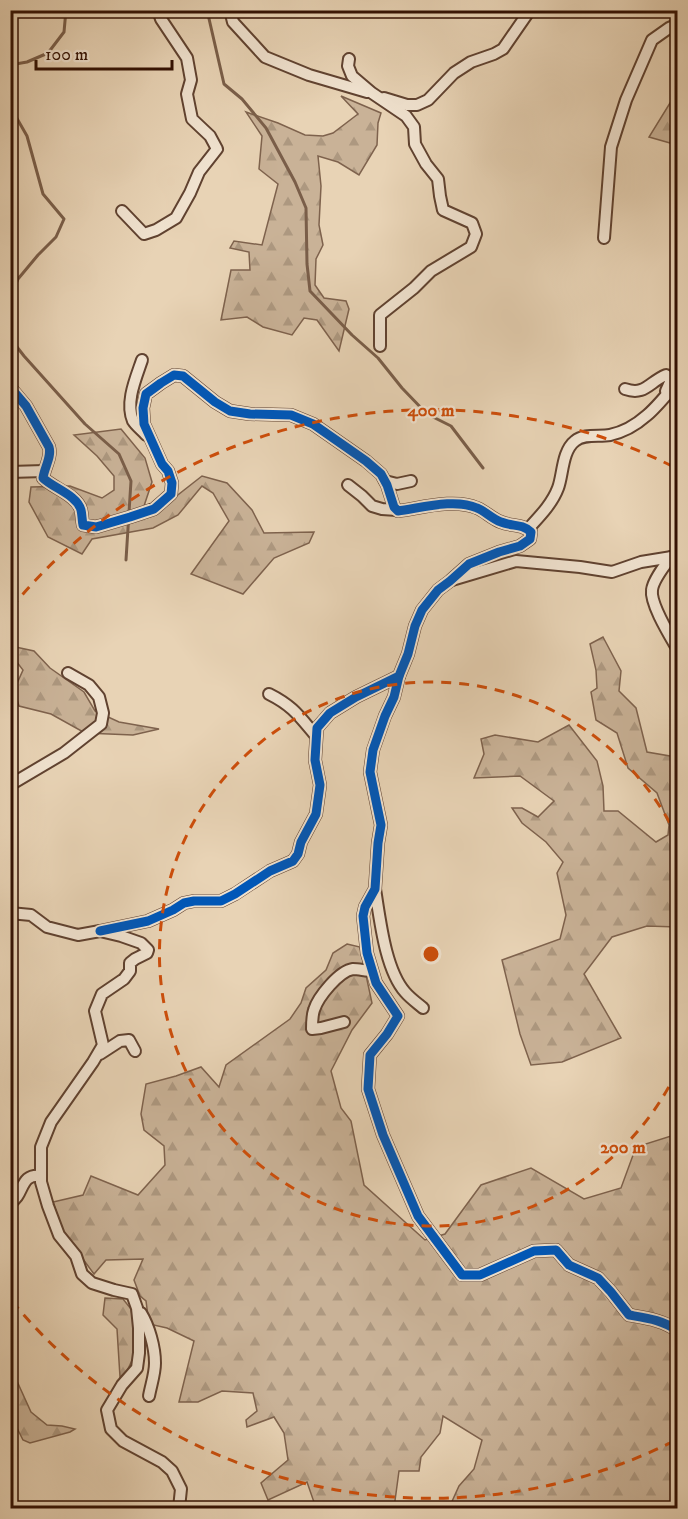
<svg xmlns="http://www.w3.org/2000/svg" width="688" height="1519" viewBox="0 0 688 1519" font-family="'IM FELL DW Pica',serif">
	<defs>
		<pattern id="forest-firs" width="22" height="20" patternUnits="userSpaceOnUse" patternTransform="scale(1.5)"><rect width="22" height="20" fill="#c9b297"/><path d="M5 1l3.5 6h-7zM16 11l3.5 6h-7z" fill="#ad9880"/></pattern>
	</defs>
	<rect width="100%" height="100%" fill="#e8d3b5"/>
	<filter id="stains"><feTurbulence type="fractalNoise" baseFrequency=".00333" numOctaves="4"/><feColorMatrix values="0 0 0 0 .2 0 0 0 0 .09 0 0 0 0 .02 0 0 0 .5 -.17"/></filter>
	<radialGradient id="worn" r=".72"><stop offset=".6" stop-color="#630" stop-opacity="0"/><stop offset="1" stop-color="#630" stop-opacity=".3"/></radialGradient>
	<!-- forest -->
	<g fill="url(#forest-firs)" stroke="#7e624d" stroke-width="1.5">
		<polygon points="341,96 381,113 378,123 377,145 359,175 338,162 318,156 321,186 319,225 323,245 316,259 315,285 324,298 346,301 349,309 339,351 317,320 304,318 292,335 263,327 247,317 221,320 231,270 250,270 249,252 230,248 234,241 262,245 278,184 259,169 262,136 246,112 278,123 305,135 323,136 333,133 358,114"/>
		<polygon points="670,103 677,106 677,145 649,137"/>
		<polygon points="121,429 145,458 152,482 144,506 151,516 202,476 227,483 252,510 264,533 314,532 309,543 274,558 243,594 191,574 229,521 213,493 202,486 178,515 153,528 92,539 82,554 48,537 29,502 31,487 70,486 102,498 114,490 114,476 97,456 74,435"/>
		<polygon points="603,637 621,671 619,691 636,708 647,752 670,756 677,766 677,927 647,926 612,937 584,974 621,1038 562,1062 531,1065 520,1034 502,960 560,939 566,915 557,873 563,862 546,842 522,823 512,808 522,808 538,817 554,801 520,776 474,778 484,754 481,739 495,735 538,742 569,725 597,761 603,786 604,811 618,811 656,842 668,835 669,825 657,793 628,768 617,733 596,720 591,692 597,688 596,670 590,644"/>
		<polygon points="11,646 34,651 50,668 84,692 95,711 119,722 159,729 133,735 85,733 51,714 19,706 14,690 23,670 16,661 11,660"/>
		<polygon points="347,944 360,947 372,1003 352,1030 331,1071 341,1108 351,1121 364,1185 425,1240 445,1234 481,1185 531,1168 584,1199 621,1188 636,1147 671,1136 677,1139 677,1508 449,1508 459,1486 474,1469 482,1440 443,1416 440,1433 421,1457 419,1471 399,1471 394,1508 309,1508 315,1505 307,1482 268,1500 261,1483 288,1460 284,1433 274,1417 247,1427 246,1420 257,1411 253,1393 222,1391 198,1402 179,1402 194,1341 167,1328 149,1324 146,1301 140,1296 134,1280 143,1259 106,1260 94,1274 63,1232 53,1202 83,1195 91,1176 138,1195 165,1165 164,1146 144,1130 141,1114 146,1084 176,1076 201,1067 219,1087 226,1065 290,1019 301,1003 306,988 326,970 333,953"/>
		<polygon points="105,1298 123,1299 131,1309 135,1333 135,1354 127,1371 120,1377 117,1329 103,1315"/>
		<polygon points="11,1368 31,1412 47,1425 62,1426 75,1429 70,1432 30,1443 23,1440 11,1416"/>
	</g>
	<g fill="none" stroke-linecap="round" stroke-linejoin="round">
		<!-- stream -->
		<g stroke="#7a5e49" stroke-width="3">
			<polyline points="207,10 224,84 242,99 266,128 295,182 306,208 307,264 310,291 352,335 378,358 402,388 427,414 451,426 483,468"/>
			<polyline points="10,65 27,62 48,53 64,32 66,10"/>
			<polyline points="10,112 15,115 27,136 43,194 64,219 56,237 38,255 18,279 10,299"/>
			<polyline points="10,338 24,356 85,424 119,454 131,481 126,560"/>
		</g>
		<defs>
			<g id="minor">
				<polyline points="230,10 233,22 265,57 309,75 367,92"/>
				<polyline points="349,59 348,66 352,76 372,93 406,116 414,127 415,144 426,164 438,179 440,196 443,210 472,223 476,234 471,247 431,271 414,288 380,315 380,346"/>
				<polyline points="384,98 407,105 417,105 428,100 454,73 471,62 494,54 503,49 530,10"/>
				<polyline points="122,211 144,234 156,230 176,218 190,193 199,172 217,149 210,136 192,119 187,94 191,80 187,58 161,19 158,10"/>
				<polyline points="604,238 611,147 626,100 652,40 669,28 678,24"/>
				<path d="M142,360C136,378 125,402 133,421C136,426 142,430 146,435"/>
				<path d="M10,387L26,406L49,447C52,457 44,468 43,478C53,488 77,495 81,510C82,514 82,520 83,525L96,527L130,517L154,509L171,494L172,483L168,471L162,464L144,424L143,408L146,394L161,383L174,375L183,376L215,402L230,411L250,414L291,415L313,424L366,461L381,474L387,485L394,507L398,511C421,508 455,498 477,508C485,511 492,519 501,522C513,527 521,523 531,532L530,539L520,546L499,552L469,564L450,581L438,590L422,610L415,626L408,654L399,676L356,697L330,713L317,728L315,760L320,785L316,814L301,842L298,854L293,861L270,871L235,894L221,901H194L184,903L173,910L148,921L100,931"/>
				<path d="M625,389C645,396 649,382 666,375L671,380L666,391"/>
				<polyline points="10,472 44,471"/>
				<polyline points="385,481 397,484 411,481"/>
				<polyline points="348,485 362,496 372,506 382,509 397,510"/>
				<path d="M528,529C539,517 552,504 558,488C563,475 562,451 575,441C584,433 599,437 610,435C640,429 660,403 678,381"/>
				<path d="M671,557C665,565 653,580 652,590C650,604 670,636 678,650"/>
				<polyline points="452,580 516,561 580,567 612,572 641,562 678,556"/>
				<path d="M399,676L394,697L385,716L373,750L370,772L381,825L378,843L375,889L365,907L363,916L367,953L376,983L398,1016L387,1034L370,1055L368,1089L383,1135L418,1216L462,1275H480L534,1251L556,1250L569,1265L598,1278L611,1292L629,1315C646,1318 663,1320 678,1331"/>
				<path d="M269,694C293,706 299,716 316,736"/>
				<polyline points="10,785 64,753 101,724 103,713 99,697 89,685 68,673"/>
				<path d="M375,889C380,919 385,969 405,992C410,998 417,1003 423,1008"/>
				<polyline points="10,913 31,915 47,927 78,935 100,931 121,936 141,943 148,950 147,953 135,959 130,963 130,971 124,979 102,994 95,1011 103,1045 93,1062 51,1122 41,1147 41,1182 48,1206 59,1235 76,1256 82,1274 92,1283 114,1290 132,1294 137,1308 139,1328 139,1353 137,1368 122,1385 107,1410 111,1429 123,1441 162,1462 172,1471 181,1489 179,1508"/>
				<path d="M344,1022L321,1028L312,1029C312,1023 312,1016 314,1010C318,997 339,971 353,969C359,969 366,971 372,971"/>
				<polyline points="100,1054 120,1041 129,1040 135,1051"/>
				<path d="M10,1203C25,1195 19,1173 41,1176"/>
				<path d="M141,1313C149,1326 155,1347 155,1363C155,1374 151,1385 149,1396"/>
			</g>
		</defs>
		<!-- minor casing -->
		<use href="#minor" stroke="#604230" stroke-width="14"/>
		<!-- minor -->
		<use href="#minor" stroke="#f0e2cf" stroke-width="10"/>
		<defs>
			<g id="cycleway">
				<path d="M10,387L26,406L49,447C52,457 44,468 43,478C53,488 77,495 81,510C82,514 82,520 83,525L96,527L130,517L154,509L171,494L172,483L168,471L162,464L144,424L143,408L146,394L161,383L174,375L183,376L215,402L230,411L250,414L291,415L313,424L366,461L381,474L387,485L394,507L398,511C421,508 455,498 477,508C485,511 492,519 501,522C513,527 521,523 531,532L530,539L520,546L499,552L469,564L450,581L438,590L422,610L415,626L408,654L399,676L356,697L330,713L317,728L315,760L320,785L316,814L301,842L298,854L293,861L270,871L235,894L221,901H194L184,903L173,910L148,921L100,931"/>
				<path d="M399,676L394,697L385,716L373,750L370,772L381,825L378,843L375,889L365,907L363,916L367,953L376,983L398,1016L387,1034L370,1055L368,1089L383,1135L418,1216L462,1275H480L534,1251L556,1250L569,1265L598,1278L611,1292L629,1315C646,1318 663,1320 678,1331"/>
			</g>
		</defs>
		<!-- cycleway casing -->
		<use href="#cycleway" stroke="#f0e2cf" stroke-width="13"/>
		<!-- cycleway -->
		<use href="#cycleway" stroke="#0057b8" stroke-width="9"/>
	</g>
	<!-- distance rings -->
	<g fill="none" stroke="#cd4e0b" stroke-width="3" stroke-dasharray="10 8">
		<path d="M677 1071A272 272 0 1 1 677 837"/>
		<path d="M674 1441A544 544 0 0 1 11 1300M11 608A544 544 0 0 1 674 467"/>
	</g>
	<circle cx="431" cy="954" r="9" fill="#cd4e0b" stroke="#f0e2cf" stroke-width="3"/>
	<g font-size="18" text-anchor="middle" font-weight="bold" fill="#cd4e0b" stroke="#f0e2cf" stroke-width="4.5" stroke-linejoin="round" paint-order="stroke">
		<text x="431" y="416">400 m</text>
		<text x="623" y="1153">200 m</text>
	</g>
	<!-- margin -->
	<rect width="688" height="1519" fill="none" stroke="#e8d3b5" stroke-width="36"/>
	<rect x="12" y="12" width="664" height="1495" fill="none" stroke="#331103" stroke-width="3"/>
	<rect x="18" y="18" width="652" height="1483" fill="none" stroke="#331103" stroke-width="1.5"/>
	<!-- scale -->
	<path d="M36 60v9h136v-9" fill="none" stroke="#331103" stroke-width="3"/>
	<text x="45" y="60" font-size="18" fill="#331103" stroke="#f0e2cf" stroke-width="4.5" paint-order="stroke">100 m</text>
	<rect width="100%" height="100%" filter="url(#stains)"/>
	<rect width="100%" height="100%" fill="url(#worn)"/>
</svg>
